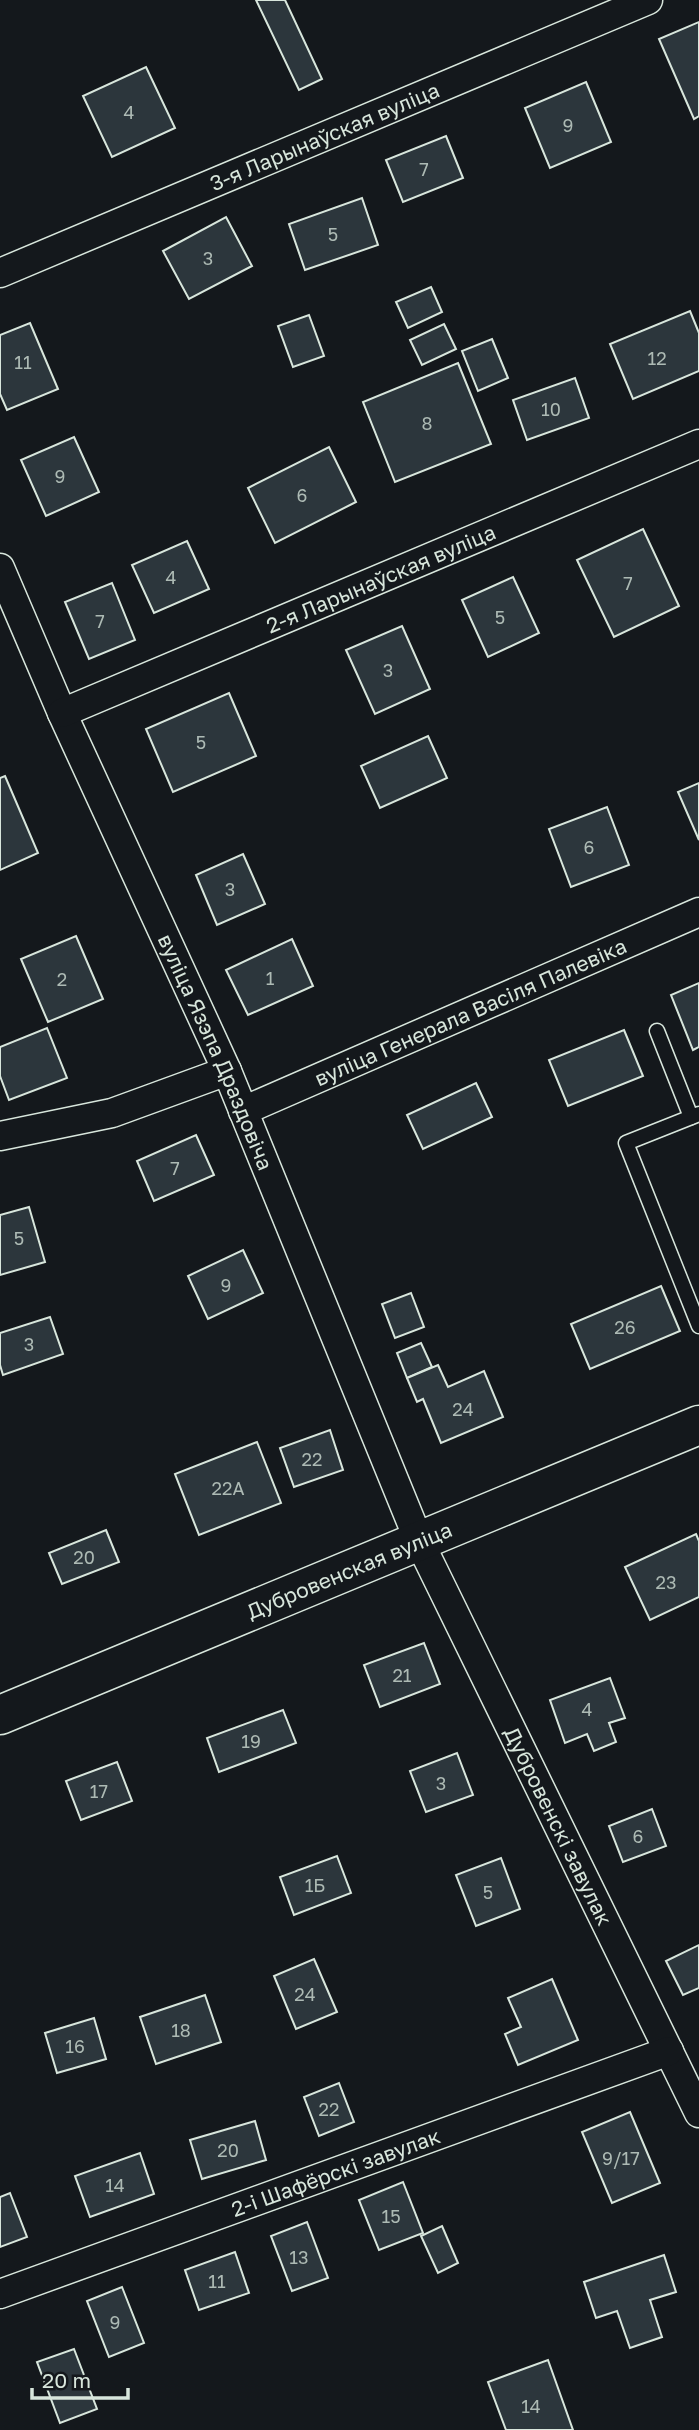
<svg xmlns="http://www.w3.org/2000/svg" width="699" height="2430" viewBox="0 0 699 2430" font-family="'Golos Text',sans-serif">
	<rect width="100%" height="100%" fill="#14181c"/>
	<!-- building -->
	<g fill="#2c363c" stroke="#d8e6dc" stroke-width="2">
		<polygon points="256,0 285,0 322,79 299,90"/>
		<polygon points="699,22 699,116 694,119 659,39"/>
		<polygon points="146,67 175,128 112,157 83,96"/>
		<polygon points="586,82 611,142 550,168 525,108"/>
		<polygon points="446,136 463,178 403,202 386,160"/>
		<polygon points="362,198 378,245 305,270 289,224"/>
		<polygon points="226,217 252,266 189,299 163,251"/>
		<polygon points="431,287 442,312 408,328 396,302"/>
		<polygon points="690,311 699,333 699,371 633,399 610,344"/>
		<polygon points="309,315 324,356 293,367 278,326"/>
		<polygon points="30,323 58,389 7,410 0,394 0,335"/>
		<polygon points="444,324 456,349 422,365 410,340"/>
		<polygon points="492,339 508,378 478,391 462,351"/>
		<polygon points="458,363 491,444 395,482 363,402"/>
		<polygon points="575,378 589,418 527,440 513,400"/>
		<polygon points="74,437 99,492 46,516 21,460"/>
		<polygon points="329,447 356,502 275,543 248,488"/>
		<polygon points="643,529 679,606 614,637 577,560"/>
		<polygon points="187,541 209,589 154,613 132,565"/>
		<polygon points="513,577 539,633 488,657 462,600"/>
		<polygon points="112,583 135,640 89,659 65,602"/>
		<polygon points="402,626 430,689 375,714 346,650"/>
		<polygon points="229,693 256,756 173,792 146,729"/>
		<polygon points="428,736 447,778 380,808 361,766"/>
		<polygon points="5,776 38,853 0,870 0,778"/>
		<polygon points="699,783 699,840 678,792"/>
		<polygon points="607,807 629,865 571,887 549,829"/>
		<polygon points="243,854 265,904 217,925 196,875"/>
		<polygon points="76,936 103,999 48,1022 21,959"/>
		<polygon points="292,939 313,986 248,1015 226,970"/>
		<polygon points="699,983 699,1047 693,1050 671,995"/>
		<polygon points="47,1028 67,1078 9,1100 0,1076 0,1047"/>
		<polygon points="624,1030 643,1076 568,1106 549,1060"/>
		<polygon points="476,1083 492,1117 423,1149 407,1115"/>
		<polygon points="196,1135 214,1175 154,1201 137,1161"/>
		<polygon points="29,1207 45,1262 0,1275 0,1215"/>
		<polygon points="243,1250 263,1293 208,1319 188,1276"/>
		<polygon points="661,1286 680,1331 590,1369 571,1324"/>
		<polygon points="411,1293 424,1327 395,1338 382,1304"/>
		<polygon points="50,1317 63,1354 3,1375 0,1365 0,1333"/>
		<polygon points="421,1343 432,1367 407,1378 397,1353"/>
		<polygon points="438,1365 448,1387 484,1371 503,1417 441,1443 423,1399 417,1402 407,1378"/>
		<polygon points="330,1430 343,1470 294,1487 280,1448"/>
		<polygon points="257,1442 281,1503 199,1535 175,1474"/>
		<polygon points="106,1530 119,1562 62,1584 49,1553"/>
		<polygon points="696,1534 699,1541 699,1597 650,1620 625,1567"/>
		<polygon points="424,1643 440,1684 380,1707 364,1665"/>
		<polygon points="610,1678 625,1718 609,1723 616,1742 594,1751 587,1734 565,1743 550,1700"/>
		<polygon points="283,1710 296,1743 219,1772 207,1738"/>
		<polygon points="457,1753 473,1795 426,1812 410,1771"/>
		<polygon points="117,1762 132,1801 81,1820 66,1781"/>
		<polygon points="652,1809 666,1846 623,1862 609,1826"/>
		<polygon points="337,1856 351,1893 294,1915 280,1877"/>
		<polygon points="501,1858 520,1909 476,1926 456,1875"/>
		<polygon points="699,1945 699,1988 683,1995 666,1961"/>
		<polygon points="314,1959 337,2012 296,2029 274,1976"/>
		<polygon points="552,1979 578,2040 518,2065 505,2034 521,2027 508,1998"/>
		<polygon points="205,1995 221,2042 156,2064 140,2017"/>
		<polygon points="94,2018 106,2059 57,2073 45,2033"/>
		<polygon points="339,2083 354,2122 319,2136 304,2097"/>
		<polygon points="630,2112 660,2183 612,2203 582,2132"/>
		<polygon points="255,2121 266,2160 202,2179 190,2140"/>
		<polygon points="140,2153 154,2194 90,2217 75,2176"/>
		<polygon points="403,2182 423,2233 379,2250 359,2200"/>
		<polygon points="10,2193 27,2237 0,2247 0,2197"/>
		<polygon points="307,2222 328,2278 292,2291 271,2236"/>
		<polygon points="442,2226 458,2263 438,2273 421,2236"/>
		<polygon points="235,2252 249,2293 199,2310 185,2270"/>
		<polygon points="664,2255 676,2292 650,2300 662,2337 630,2348 617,2311 596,2318 584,2282"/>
		<polygon points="122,2287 144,2343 109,2357 87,2301"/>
		<polygon points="74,2349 97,2409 60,2423 37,2362"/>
		<polygon points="548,2360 573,2430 506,2430 488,2382"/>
	</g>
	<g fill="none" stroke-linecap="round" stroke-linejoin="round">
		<defs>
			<g id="lane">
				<polyline points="657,1031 691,1117"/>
				<polyline points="699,1114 626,1143 699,1326"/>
			</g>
			<g id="street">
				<path id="s1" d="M0,273L648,0"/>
				<path id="s2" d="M0,568L62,713L227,1071L419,1541L699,2113"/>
				<path id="s3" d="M62,713L699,444"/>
				<path id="s4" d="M243,1111L699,912"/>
				<polyline points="0,1136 112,1113 227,1071"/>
				<path id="s5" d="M0,2294L669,2051"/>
			</g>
			<g id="primary">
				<path id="s6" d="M0,1715L699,1425"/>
			</g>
		</defs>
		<!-- lane casing -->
		<use href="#lane" stroke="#d8e6dc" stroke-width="17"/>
		<!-- street casing -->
		<use href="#street" stroke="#d8e6dc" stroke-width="31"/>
		<!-- primary casing -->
		<use href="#primary" stroke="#d8e6dc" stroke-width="41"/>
		<!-- lane -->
		<use href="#lane" stroke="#14181c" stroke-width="14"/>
		<!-- street -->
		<use href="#street" stroke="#14181c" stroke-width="28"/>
		<!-- primary -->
		<use href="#primary" stroke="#14181c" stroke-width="38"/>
	</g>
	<g text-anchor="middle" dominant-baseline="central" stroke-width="5" stroke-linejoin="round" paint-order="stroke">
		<!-- number labels -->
		<g font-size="18" fill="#adbab4">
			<text x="129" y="112">4</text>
			<text x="568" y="125">9</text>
			<text x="424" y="169">7</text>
			<text x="333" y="234">5</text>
			<text x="208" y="258">3</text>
			<text x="657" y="358">12</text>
			<text x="23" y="362">11</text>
			<text x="551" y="409">10</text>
			<text x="427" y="423">8</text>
			<text x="60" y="476">9</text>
			<text x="302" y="495">6</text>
			<text x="171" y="577">4</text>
			<text x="628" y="583">7</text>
			<text x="500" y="617">5</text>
			<text x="100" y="621">7</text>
			<text x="388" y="670">3</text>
			<text x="201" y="742">5</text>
			<text x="589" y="847">6</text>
			<text x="230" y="889">3</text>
			<text x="270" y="978">1</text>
			<text x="62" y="979">2</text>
			<text x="175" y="1168">7</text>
			<text x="19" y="1238">5</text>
			<text x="226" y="1285">9</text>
			<text x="625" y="1327">26</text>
			<text x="29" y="1344">3</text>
			<text x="463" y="1409">24</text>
			<text x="312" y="1459">22</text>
			<text x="228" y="1488">22А</text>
			<text x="84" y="1557">20</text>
			<text x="666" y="1582">23</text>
			<text x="402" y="1675">21</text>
			<text x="587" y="1709">4</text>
			<text x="251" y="1741">19</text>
			<text x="441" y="1783">3</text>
			<text x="99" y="1791">17</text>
			<text x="638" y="1836">6</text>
			<text x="315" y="1885">1Б</text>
			<text x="488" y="1892">5</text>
			<text x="305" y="1994">24</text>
			<text x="181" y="2030">18</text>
			<text x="75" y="2046">16</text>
			<text x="329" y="2109">22</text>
			<text x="228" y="2150">20</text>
			<text x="621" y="2158">9/17</text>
			<text x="115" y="2185">14</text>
			<text x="391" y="2216">15</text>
			<text x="299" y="2257">13</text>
			<text x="217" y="2281">11</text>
			<text x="115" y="2322">9</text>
			<text x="531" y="2406">14</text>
		</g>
		<!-- street labels -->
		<g font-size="21" fill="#d8e6dc" stroke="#14181c">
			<text stroke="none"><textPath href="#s1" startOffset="352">3-я Ларынаўская вуліца</textPath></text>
			<text stroke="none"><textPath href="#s3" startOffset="346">2-я Ларынаўская вуліца</textPath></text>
			<text stroke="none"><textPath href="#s4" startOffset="248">вуліца Генерала Васіля Палевіка</textPath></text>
			<text stroke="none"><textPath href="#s2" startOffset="530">вуліца Язэпа Драздовіча</textPath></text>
			<text stroke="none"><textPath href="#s6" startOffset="378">Дубровенская вуліца</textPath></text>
			<text stroke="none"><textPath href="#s2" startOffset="1377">Дубровенскі завулак</textPath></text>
			<text stroke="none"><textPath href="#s5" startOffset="357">2-і Шафёрскі завулак</textPath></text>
		</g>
	</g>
	<!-- scale -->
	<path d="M32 2388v10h96v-10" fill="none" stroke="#d8e6dc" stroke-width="3.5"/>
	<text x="42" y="2388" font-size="21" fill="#d8e6dc" stroke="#14181c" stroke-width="5" paint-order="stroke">20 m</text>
</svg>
